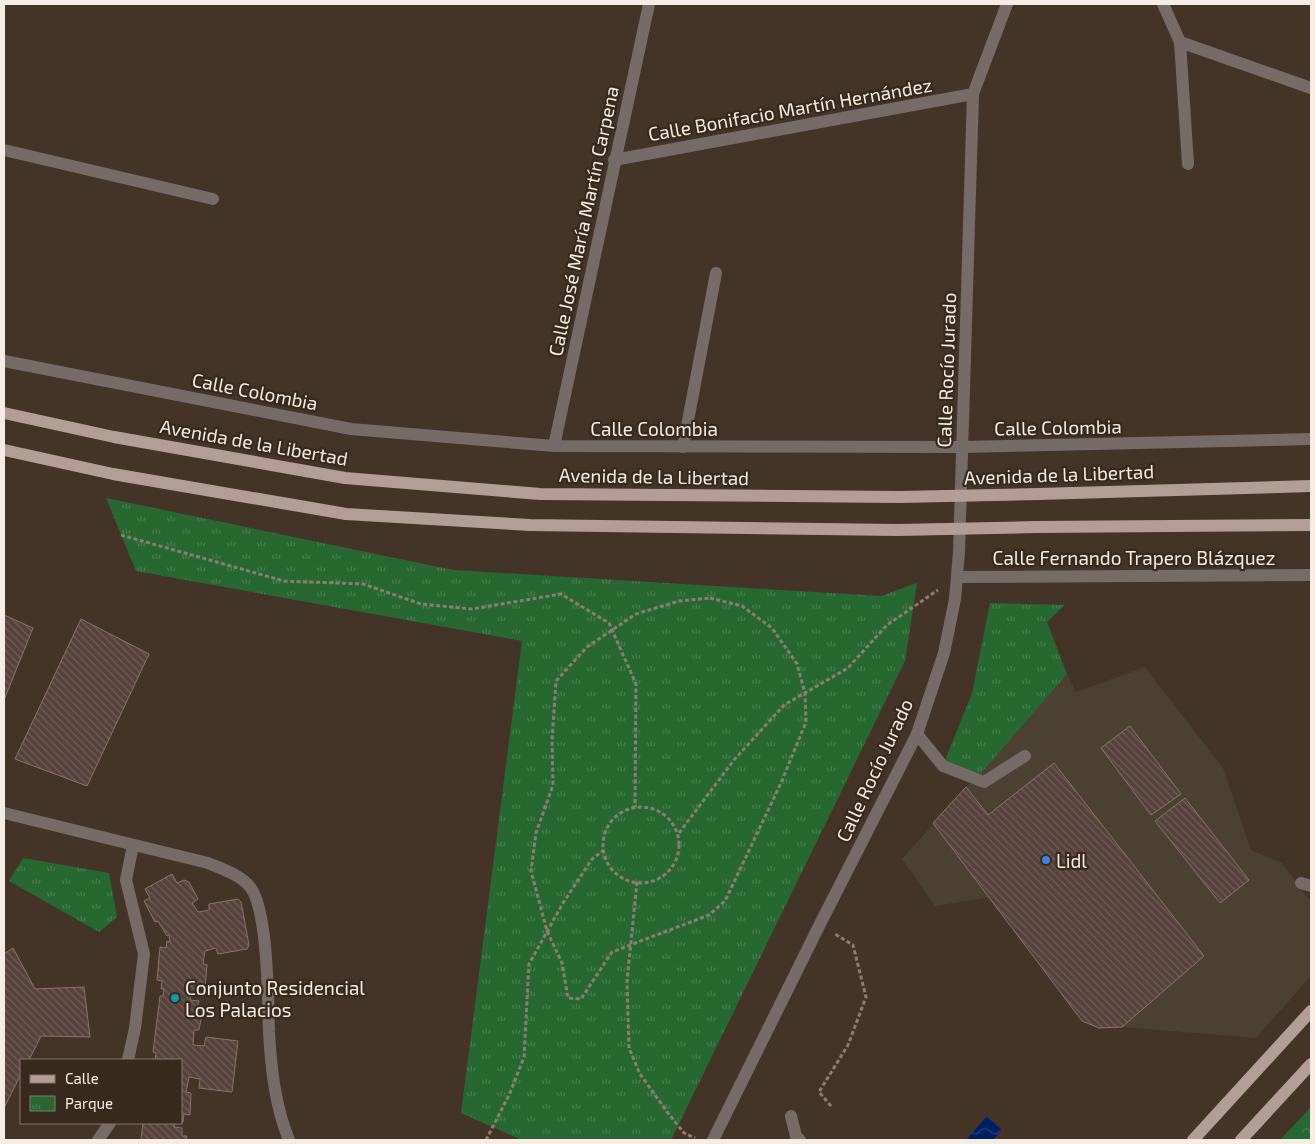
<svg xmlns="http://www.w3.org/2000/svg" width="1315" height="1144" viewBox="0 0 1315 1144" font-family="'Exo 2',sans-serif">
	<defs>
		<pattern id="forest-crowns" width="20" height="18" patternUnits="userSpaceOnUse" patternTransform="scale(1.25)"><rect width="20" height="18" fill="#276830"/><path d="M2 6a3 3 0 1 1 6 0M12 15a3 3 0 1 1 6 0" fill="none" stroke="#477e4e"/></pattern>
		<pattern id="park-tufts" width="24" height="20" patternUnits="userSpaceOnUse" patternTransform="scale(1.25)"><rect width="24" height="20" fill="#276830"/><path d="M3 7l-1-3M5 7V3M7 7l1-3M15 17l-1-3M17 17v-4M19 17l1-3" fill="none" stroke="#477e4e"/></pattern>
		<pattern id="water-waves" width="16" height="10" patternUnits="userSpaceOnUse" patternTransform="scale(1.25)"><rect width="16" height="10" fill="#001f62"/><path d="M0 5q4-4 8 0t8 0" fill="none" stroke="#264078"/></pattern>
		<pattern id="building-back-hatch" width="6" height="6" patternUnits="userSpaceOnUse" patternTransform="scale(1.25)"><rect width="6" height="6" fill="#57413b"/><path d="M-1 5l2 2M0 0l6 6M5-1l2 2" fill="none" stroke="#705d57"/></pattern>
	</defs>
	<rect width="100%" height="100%" fill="#433425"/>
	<!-- commercial -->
	<polygon fill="#4c4031" points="1145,667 1223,768 1251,850 1282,863 1311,902 1311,976 1256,1038 1122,1027 1099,1028 1082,1021 991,897 935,906 902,859 1067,674 1076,692"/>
	<!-- forest -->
	<polygon fill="url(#forest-crowns)" points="1311,1107 1311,1140 1280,1140"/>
	<!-- park -->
	<g fill="url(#park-tufts)">
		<polygon points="106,498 453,570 881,596 917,583 905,661 671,1140 522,1140 461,1113 522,641 136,571"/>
		<polygon points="990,603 1065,605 1047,622 1067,674 976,779 943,766 972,693"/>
		<polygon points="23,858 109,873 117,917 99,932 9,881"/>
	</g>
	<!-- water -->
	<polygon fill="url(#water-waves)" points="987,1116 1002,1130 993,1140 966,1140"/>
	<!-- building -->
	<g fill="url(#building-back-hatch)" stroke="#8b736c">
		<polygon points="4,615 33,628 4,700"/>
		<polygon points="81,619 149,654 87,786 15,759"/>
		<polygon points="1130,726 1181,794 1151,815 1101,748"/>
		<polygon points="1054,763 1204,956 1122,1027 1099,1028 1082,1021 933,823 966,787 988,815"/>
		<polygon points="1185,798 1249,880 1220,903 1155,821"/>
		<polygon points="172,874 177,883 184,880 189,882 198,899 192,903 198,912 209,910 209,904 238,899 241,902 249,945 247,949 218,954 216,948 205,951 203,964 207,965 205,987 200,986 199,993 191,993 190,1000 199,1001 197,1008 203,1009 199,1030 194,1030 193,1045 204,1046 206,1037 238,1041 232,1092 199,1088 200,1079 189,1077 186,1092 191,1093 190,1115 184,1114 183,1122 181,1122 181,1060 155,1060 156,1053 153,1052 160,996 163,996 164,989 161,989 162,981 157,980 160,947 166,948 167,941 170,942 169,935 167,936 158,921 155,922 144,901 150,898 145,889"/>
		<polygon points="13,948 35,989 84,987 90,1037 41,1036 29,1060 21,1060 21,1074 4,1108 4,954"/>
		<polygon points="143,1123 175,1123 174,1127 182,1128 182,1136 187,1136 186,1140 141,1140"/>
	</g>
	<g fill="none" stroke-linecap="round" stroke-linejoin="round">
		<!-- path -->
		<g stroke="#8b7e71" stroke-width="3" stroke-dasharray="4 2.5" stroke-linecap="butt">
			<polyline points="121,535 284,581 363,584 421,604 472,609 561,594 609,623 636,684 635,807"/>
			<polygon points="710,598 742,606 772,628 797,664 805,693 806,722 781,783 725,901 709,915 612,952 581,999 568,998 562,963 547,931 531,871 536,833 553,785 552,741 556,681 587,647 636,614 679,601"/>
			<circle cx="641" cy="845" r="38"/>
			<polyline points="679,833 734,760 784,705 848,668 887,625 938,590"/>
			<polyline points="637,882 627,981 629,1048 640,1074 668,1113 684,1133 695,1138"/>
			<polyline points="831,1106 819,1092 848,1045 866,997 853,945 835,934"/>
			<polyline points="486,1140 510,1093 524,1057 529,964 563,903 592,859 604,850"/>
		</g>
		<!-- minor -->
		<g stroke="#766b67" stroke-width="12">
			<polyline points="1163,4 1180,42 1188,164"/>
			<polyline points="1180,42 1311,88"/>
			<polyline points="4,150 213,199"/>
			<polyline points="614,160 973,94"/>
			<polyline points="4,361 351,429 554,446 962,447 1311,439"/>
			<polyline points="554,446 649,4"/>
			<polyline points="683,447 716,273"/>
			<polyline points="957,577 1311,575"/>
			<polyline points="917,734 943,766 984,782 1025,756"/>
			<path d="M4,813L208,863C222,869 241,875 251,888C268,913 268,1000 269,1032C271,1068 275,1106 289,1140"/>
			<polyline points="1301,883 1311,886"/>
			<polyline points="128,1060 135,1028 144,954 126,880 133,845"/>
			<polyline points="791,1116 796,1136 800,1140"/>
			<polyline points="98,1140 110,1123"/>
			<polyline points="713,1140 820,924 917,734 944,653 955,599 959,552 973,94 1007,4"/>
		</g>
		<!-- major -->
		<g stroke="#b39e96" stroke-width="12">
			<polyline points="4,413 114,437 345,478 540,494 900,497"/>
			<polyline points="4,450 113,474 346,514 530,525 898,530"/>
			<polyline points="1038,494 1311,486"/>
			<polyline points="1036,527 1311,525"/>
			<polyline points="1193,1140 1311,1011"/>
			<polyline points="1241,1140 1311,1064"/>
		</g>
		<!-- major-bridge -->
		<g stroke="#b39e96" stroke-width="12">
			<polyline points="900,497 1038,494"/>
			<polyline points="898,530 1036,527"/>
		</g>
	</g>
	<!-- markers -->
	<circle fill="#3f7fe0" stroke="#382a1b" stroke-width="2" cx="1046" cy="860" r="5"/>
	<circle fill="#0f9aa8" stroke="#382a1b" stroke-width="2" cx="175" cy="998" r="5"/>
	<g text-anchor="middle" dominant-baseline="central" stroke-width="4.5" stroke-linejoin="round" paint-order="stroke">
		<!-- street labels -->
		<g font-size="19" fill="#f6ece3" stroke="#382a1b">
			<text transform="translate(790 109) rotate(-10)">Calle Bonifacio Martín Hernández</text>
			<text transform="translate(583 221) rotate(-78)">Calle José María Martín Carpena</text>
			<text transform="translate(946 370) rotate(-88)">Calle Rocío Jurado</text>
			<text transform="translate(255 391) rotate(11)">Calle Colombia</text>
			<text transform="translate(1058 427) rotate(-1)">Calle Colombia</text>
			<text x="654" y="428">Calle Colombia</text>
			<text transform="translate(254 442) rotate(10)">Avenida de la Libertad</text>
			<text transform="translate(1059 474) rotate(-2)">Avenida de la Libertad</text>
			<text transform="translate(654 476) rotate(1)">Avenida de la Libertad</text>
			<text x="1134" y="557">Calle Fernando Trapero Blázquez</text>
			<text transform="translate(874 770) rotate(-65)">Calle Rocío Jurado</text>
		</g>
		<!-- poi labels -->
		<g font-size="19" fill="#f6ece3" stroke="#382a1b" text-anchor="start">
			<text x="1056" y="860">Lidl</text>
			<text x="185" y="987">Conjunto Residencial<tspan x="185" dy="22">Los Palacios</tspan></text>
		</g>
	</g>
	<!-- border -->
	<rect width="1315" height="1144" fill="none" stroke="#f6ece3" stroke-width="10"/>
	<!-- legend -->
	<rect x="20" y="1059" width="162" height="65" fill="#382a1b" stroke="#84786b"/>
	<rect x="30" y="1075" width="25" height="8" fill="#b39e96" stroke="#84786b"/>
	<text x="65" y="1084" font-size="15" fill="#f6ece3">Calle</text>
	<rect x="30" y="1096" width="25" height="15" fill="url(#park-tufts)" stroke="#84786b"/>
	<text x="65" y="1109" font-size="15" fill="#f6ece3">Parque</text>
</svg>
